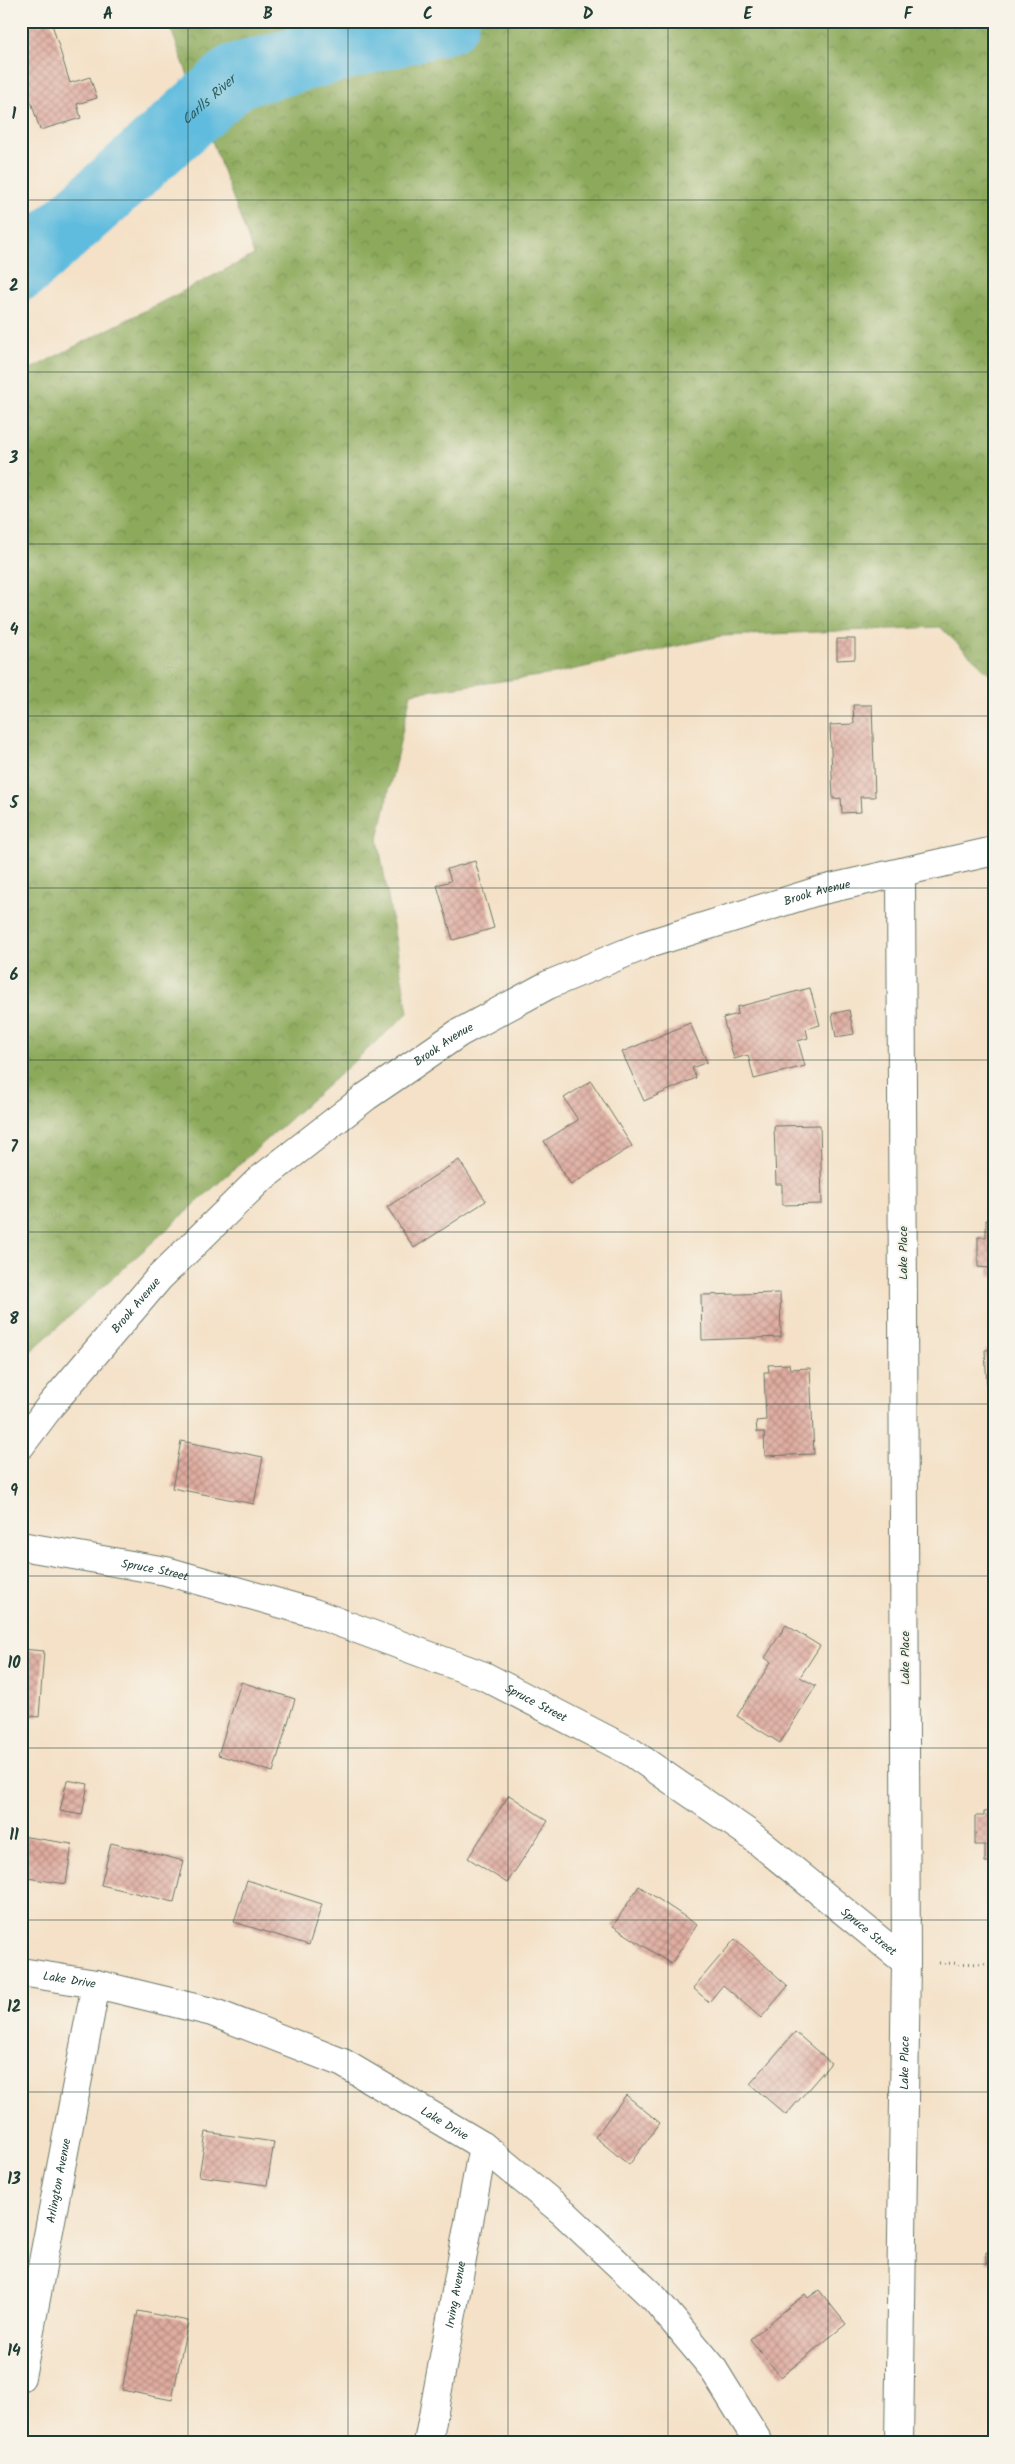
<svg xmlns="http://www.w3.org/2000/svg" width="1015" height="2464" viewBox="0 0 1015 2464" font-family="Kalam,sans-serif">
	<defs>
		<pattern id="forest-crowns" width="20" height="18" patternUnits="userSpaceOnUse" patternTransform="scale(1.25)"><rect width="20" height="18" fill="#8daa5c"/><path d="M2 6a3 3 0 1 1 6 0M12 15a3 3 0 1 1 6 0" fill="none" stroke="#738c4d"/></pattern>
		<pattern id="building-cross-hatch" width="8" height="8" patternUnits="userSpaceOnUse" patternTransform="scale(1.25)"><rect width="8" height="8" fill="#e0aca0"/><path d="M0 0l8 8M0 8l8-8" fill="none" stroke="#b58d83"/></pattern>
	</defs>
	<rect width="100%" height="100%" fill="#f7f3e8"/>
	<filter id="ink" filterUnits="userSpaceOnUse"><feTurbulence type="fractalNoise" baseFrequency=".02" numOctaves="2"/><feDisplacementMap in="SourceGraphic" scale="10" xChannelSelector="R" yChannelSelector="G"/><feConvolveMatrix kernelMatrix="1 2 1 2 8 2 1 2 1" color-interpolation-filters="sRGB"/></filter>
	<filter id="wash" filterUnits="userSpaceOnUse"><feTurbulence type="fractalNoise" baseFrequency=".0096" numOctaves="4" result="noise"/><feDisplacementMap in="SourceGraphic" scale="20" xChannelSelector="R" yChannelSelector="G"/><feGaussianBlur stdDeviation="1.12" result="paint"/><feColorMatrix in="noise" values="0 0 0 0 0 0 0 0 0 0 0 0 0 0 0 0 0 1.4 0 .05"/><feComposite in="paint" operator="in"/></filter>
	<g filter="url(#wash)">
		<rect width="100%" height="100%" fill="#f4e1c7"/>
		<!-- forest -->
		<polygon fill="url(#forest-crowns)" stroke="#567448" points="168,21 994,21 994,678 940,627 721,636 554,674 411,693 378,839 408,1013 21,1360 21,374 254,255"/>
		<g fill="none" stroke-linecap="round" stroke-linejoin="round">
			<!-- river -->
			<path stroke="#60bcde" stroke-width="65" id="s1" d="M21,268L236,76L447,21"/>
		</g>
		<g id="blocks">
			<!-- building -->
			<g fill="url(#building-cross-hatch)">
				<polygon points="45,21 51,21 70,83 90,77 97,98 77,104 81,118 40,130 29,95 21,97 21,29"/>
				<polygon points="837,639 855,639 855,659 837,660"/>
				<polygon points="853,705 872,705 875,797 860,797 861,812 842,813 841,798 833,799 830,725 854,724"/>
				<polygon points="475,861 494,928 453,940 437,885 451,881 447,869"/>
				<polygon points="810,988 820,1025 806,1029 808,1038 798,1041 805,1066 754,1079 748,1055 734,1059 723,1018 738,1014 737,1007"/>
				<polygon points="849,1010 854,1034 836,1037 832,1014"/>
				<polygon points="690,1023 707,1062 692,1068 696,1078 644,1101 622,1052"/>
				<polygon points="591,1081 632,1146 571,1185 544,1141 578,1120 564,1098"/>
				<polygon points="820,1125 822,1204 782,1205 782,1184 776,1184 774,1126"/>
				<polygon points="459,1160 486,1201 414,1248 387,1207"/>
				<polygon points="986,1220 994,1220 994,1276 989,1276 989,1268 978,1267 978,1237 986,1237"/>
				<polygon points="780,1293 781,1337 702,1340 701,1295"/>
				<polygon points="994,1349 994,1388 987,1388 985,1350"/>
				<polygon points="789,1364 790,1369 810,1368 814,1454 765,1456 764,1432 757,1432 756,1421 766,1420 764,1372 769,1372 768,1365"/>
				<polygon points="181,1441 263,1457 254,1504 172,1488"/>
				<polygon points="786,1625 820,1646 800,1677 816,1686 780,1743 737,1716 771,1662 765,1658"/>
				<polygon points="21,1649 44,1651 39,1717 21,1715"/>
				<polygon points="241,1682 295,1699 273,1772 218,1755"/>
				<polygon points="67,1780 88,1784 82,1815 60,1811"/>
				<polygon points="509,1795 548,1821 507,1883 468,1858"/>
				<polygon points="994,1811 994,1862 985,1862 985,1845 975,1845 975,1816 984,1816 984,1812"/>
				<polygon points="21,1836 72,1844 66,1884 21,1877"/>
				<polygon points="111,1843 184,1861 174,1902 101,1885"/>
				<polygon points="247,1880 322,1904 309,1945 234,1922"/>
				<polygon points="639,1886 697,1925 671,1964 613,1926"/>
				<polygon points="735,1939 788,1986 761,2018 723,1985 709,2002 693,1988"/>
				<polygon points="795,2032 831,2063 786,2115 750,2084"/>
				<polygon points="626,2095 660,2123 629,2165 595,2137"/>
				<polygon points="206,2132 274,2142 267,2185 199,2176"/>
				<polygon points="986,2252 994,2253 994,2263 986,2263"/>
				<polygon points="819,2290 846,2324 781,2377 750,2339 805,2294 808,2298"/>
				<polygon points="138,2311 188,2321 172,2400 122,2390"/>
			</g>
		</g>
	</g>
	<g filter="url(#ink)">
		<use href="#blocks" fill-opacity="0" stroke="#6a7667" stroke-width="1"/>
		<g fill="none" stroke-linecap="round" stroke-linejoin="round">
			<defs>
				<g id="street">
					<path id="s2" d="M21,1445L51,1405L159,1278L258,1181L367,1096L459,1033L548,985L645,945L818,891L994,851"/>
					<path id="s3" d="M21,1546L166,1571L314,1613L484,1676L631,1752L748,1833L906,1962"/>
					<path id="s4" d="M21,1972L96,1984L212,2012L343,2063L483,2146L564,2213L655,2299L712,2367L759,2443"/>
					<path id="s5" d="M21,2377L96,1984"/>
					<path id="s6" d="M428,2443L483,2146"/>
					<path id="s7" d="M899,2443L906,1962L901,873"/>
				</g>
			</defs>
			<!-- street casing -->
			<use href="#street" stroke="#6a7667" stroke-width="30"/>
			<!-- path -->
			<polyline stroke="#6a7667" stroke-width="3" stroke-dasharray="1 4" stroke-linecap="butt" points="939,1963 994,1964"/>
			<!-- street -->
			<use href="#street" stroke="#fff" stroke-width="28"/>
		</g>
	</g>
	<!-- grid -->
	<path fill="none" stroke="#1f3d34" stroke-width="1" stroke-opacity="0.55" d="M188,21V2443M348,21V2443M508,21V2443M668,21V2443M828,21V2443M21,200H994M21,372H994M21,544H994M21,716H994M21,888H994M21,1060H994M21,1232H994M21,1404H994M21,1576H994M21,1748H994M21,1920H994M21,2092H994M21,2264H994"/>
	<g text-anchor="middle" dominant-baseline="central" stroke-width="4" stroke-linejoin="round" paint-order="stroke">
		<!-- street labels -->
		<g font-size="12" fill="#1f3d34" stroke="#f7f3e8">
			<text stroke="none"><textPath href="#s2" startOffset="991">Brook Avenue</textPath></text>
			<text stroke="none"><textPath href="#s2" startOffset="586">Brook Avenue</textPath></text>
			<text transform="translate(903 1253) rotate(-90)">Lake Place</text>
			<text stroke="none"><textPath href="#s2" startOffset="181">Brook Avenue</textPath></text>
			<text stroke="none"><textPath href="#s3" startOffset="136">Spruce Street</textPath></text>
			<text transform="translate(905 1658) rotate(-90)">Lake Place</text>
			<text stroke="none"><textPath href="#s3" startOffset="541">Spruce Street</textPath></text>
			<text stroke="none"><textPath href="#s3" startOffset="946">Spruce Street</textPath></text>
			<text stroke="none"><textPath href="#s4" startOffset="49">Lake Drive</textPath></text>
			<text stroke="none"><textPath href="#s7" startOffset="380">Lake Place</textPath></text>
			<text stroke="none"><textPath href="#s4" startOffset="454">Lake Drive</textPath></text>
			<text stroke="none"><textPath href="#s5" startOffset="200">Arlington Avenue</textPath></text>
			<text stroke="none"><textPath href="#s6" startOffset="151">Irving Avenue</textPath></text>
		</g>
		<!-- water labels -->
		<g font-size="14" font-style="italic" fill="#2f5d5e" stroke="#f7f3e8">
			<text stroke="none"><textPath href="#s1" startOffset="252">Carlls River</textPath></text>
		</g>
	</g>
	<!-- margin -->
	<rect width="1015" height="2464" fill="none" stroke="#f7f3e8" stroke-width="55"/>
	<rect x="28" y="28" width="960" height="2408" fill="none" stroke="#1f3d34" stroke-width="2"/>
	<g font-size="16" text-anchor="middle" font-weight="bold" fill="#1f3d34">
		<text x="108" y="19">A</text>
		<text x="268" y="19">B</text>
		<text x="428" y="19">C</text>
		<text x="588" y="19">D</text>
		<text x="748" y="19">E</text>
		<text x="908" y="19">F</text>
		<text x="14" y="119">1</text>
		<text x="14" y="291">2</text>
		<text x="14" y="463">3</text>
		<text x="14" y="635">4</text>
		<text x="14" y="808">5</text>
		<text x="14" y="980">6</text>
		<text x="14" y="1152">7</text>
		<text x="14" y="1324">8</text>
		<text x="14" y="1496">9</text>
		<text x="14" y="1668">10</text>
		<text x="14" y="1840">11</text>
		<text x="14" y="2012">12</text>
		<text x="14" y="2184">13</text>
		<text x="14" y="2356">14</text>
	</g>
</svg>
